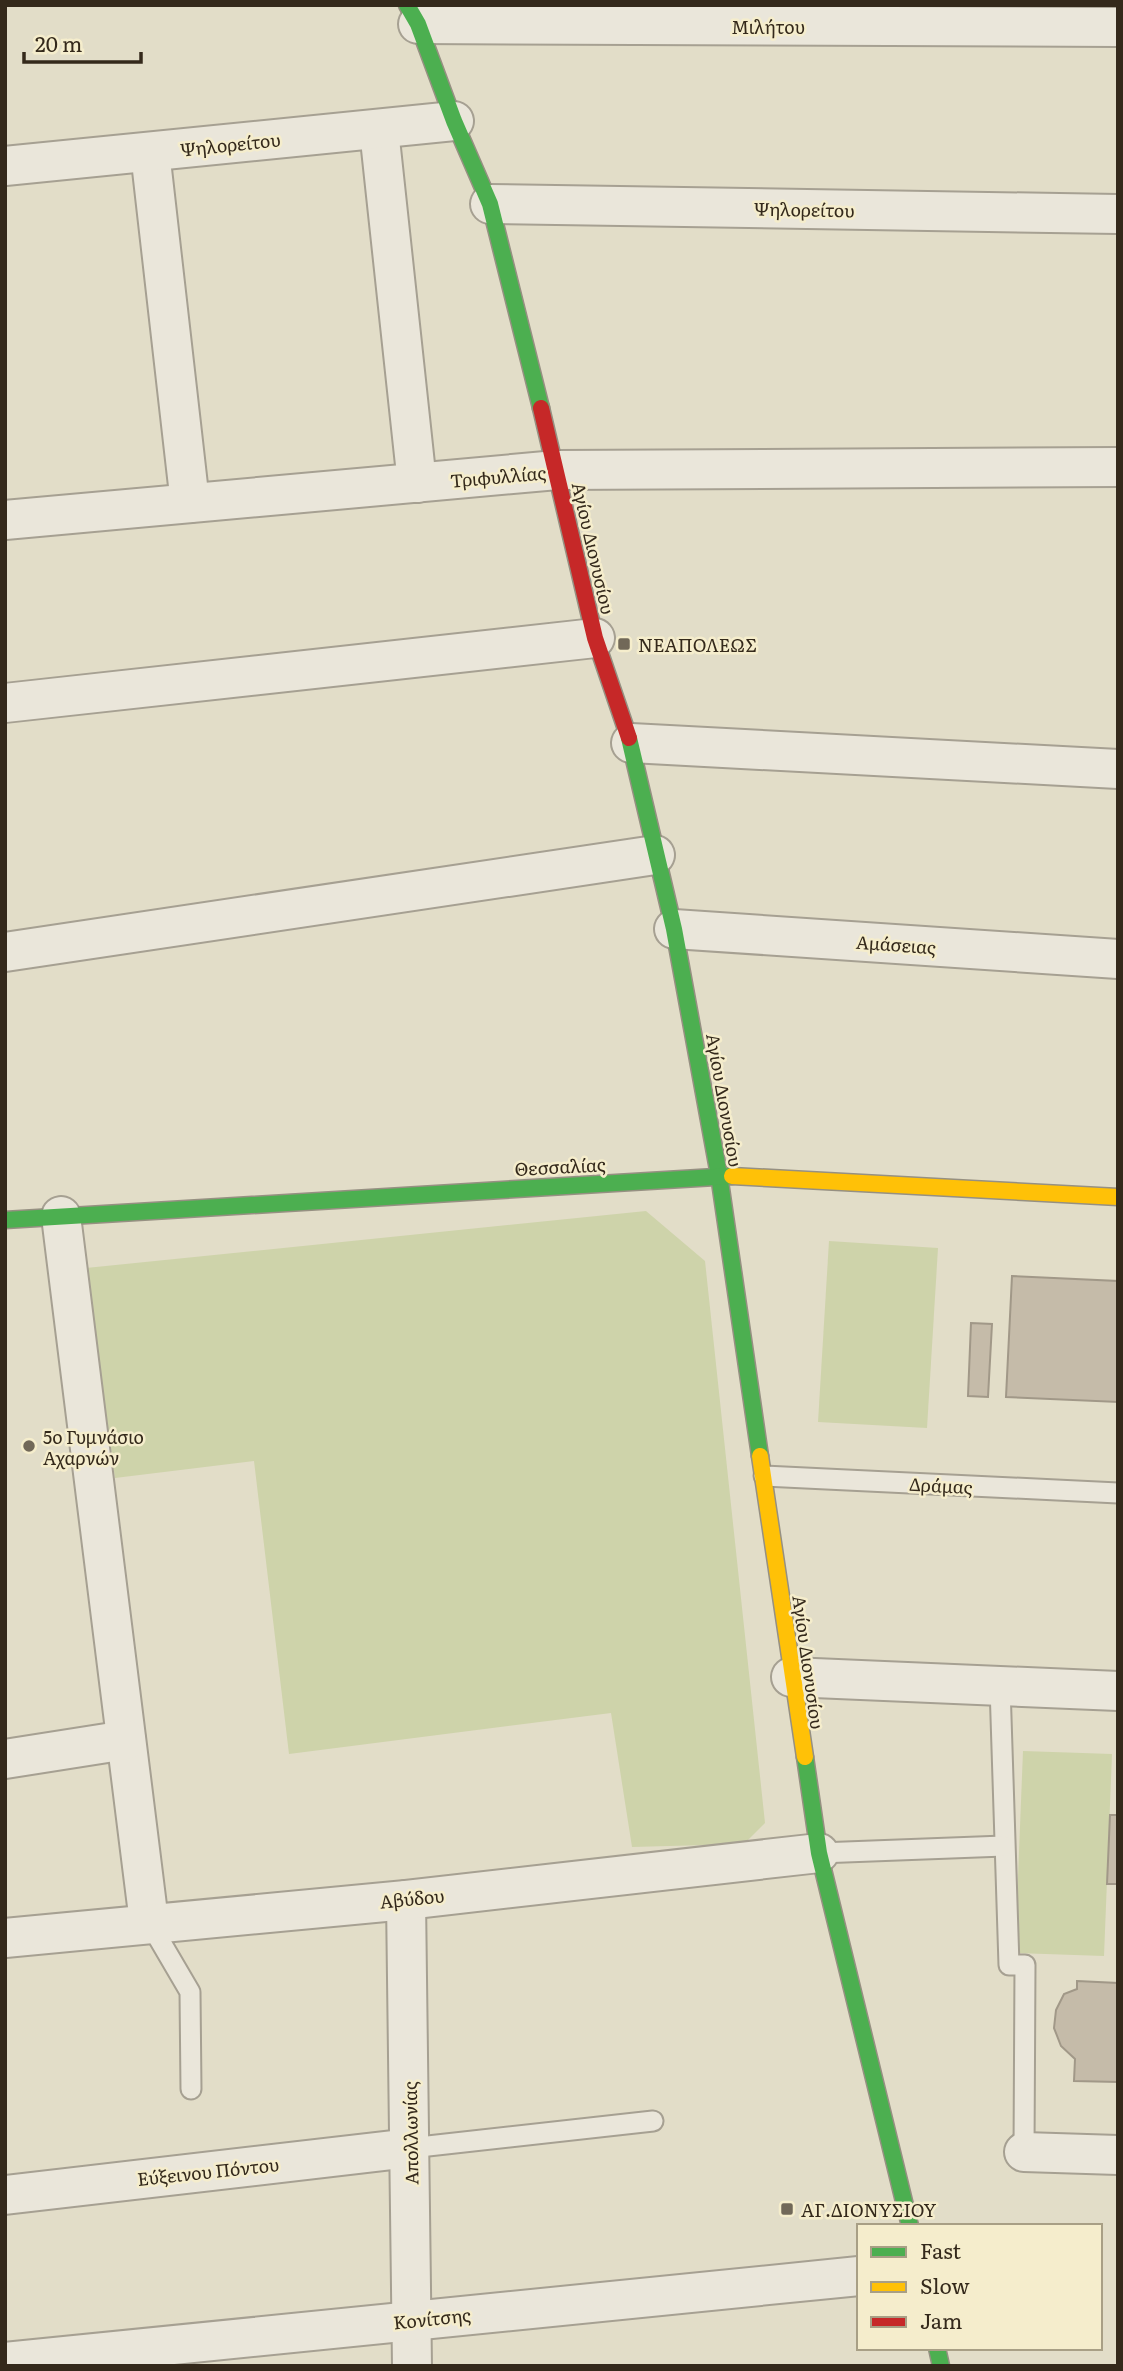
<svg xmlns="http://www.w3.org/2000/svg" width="1123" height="2371" viewBox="0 0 1123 2371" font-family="Literata,serif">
	<rect width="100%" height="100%" fill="#e2ddc8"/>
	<!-- green -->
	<g fill="#ced3aa">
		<polygon points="646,1211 705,1261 765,1823 744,1844 632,1847 611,1713 289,1754 254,1461 115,1478 86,1268"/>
		<polygon points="829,1241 938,1248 927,1428 818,1422"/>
		<polygon points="1023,1751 1112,1754 1104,1956 1015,1953"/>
	</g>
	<!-- building -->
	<g fill="#c5bba9" stroke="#a19888" stroke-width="2">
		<polygon points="1012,1276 1118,1281 1118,1402 1006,1397"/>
		<polygon points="971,1323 992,1324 988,1397 968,1396"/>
		<polygon points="1110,1815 1118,1815 1118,1884 1107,1884"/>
		<polygon points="1077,1981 1118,1983 1118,2082 1074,2081 1075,2059 1061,2046 1054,2028 1056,2010 1064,1994 1077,1989"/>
	</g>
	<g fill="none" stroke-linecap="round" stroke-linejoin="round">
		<defs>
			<g id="lane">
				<polyline points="764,1476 1118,1493"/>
				<polyline points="1000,1686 1009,1965 1025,1965 1024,2152"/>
				<polyline points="819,1853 1004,1846"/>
				<polyline points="149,1922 190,1992 191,2089"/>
				<polyline points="410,2148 653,2121"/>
			</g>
			<g id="street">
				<polyline points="418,24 1118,27"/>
				<polyline points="379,130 417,483"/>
				<polyline points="150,152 190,503"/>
				<polyline points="5,166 454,121"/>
				<polyline points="490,204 1118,214"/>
				<polyline points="5,520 557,470 1118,467"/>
				<polyline points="5,703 595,638"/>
				<polyline points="631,743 1118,769"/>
				<polyline points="674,929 1118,959"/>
				<polyline points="5,952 655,855"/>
				<polyline points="61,1216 149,1922"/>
				<polyline points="791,1677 1118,1691"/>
				<polyline points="5,1759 126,1740"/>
				<polyline points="406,1900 412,2366"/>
				<polyline points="5,1938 406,1900 819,1853"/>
				<polyline points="1024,2152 1118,2155"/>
				<polyline points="5,2195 410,2148"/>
				<polyline points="5,2362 859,2276"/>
			</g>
			<g id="fast">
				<polyline points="407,5 418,24 454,121 490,204 541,408"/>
				<polyline points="629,738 674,929 719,1175 760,1456"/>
				<polyline points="5,1220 732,1176"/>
				<polyline points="805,1757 819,1853 910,2226"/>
				<polyline points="937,2348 941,2366"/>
			</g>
			<g id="slow">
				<polyline points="732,1176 1118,1197"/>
				<polyline points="760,1456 805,1757"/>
			</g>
			<polyline id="jam" points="541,408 595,638 629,738"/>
		</defs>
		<!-- lane casing -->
		<use href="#lane" stroke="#a6a092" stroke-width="23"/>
		<!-- street casing -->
		<use href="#street" stroke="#a6a092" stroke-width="42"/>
		<!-- fast casing -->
		<use href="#fast" stroke="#969082" stroke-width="19"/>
		<!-- slow casing -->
		<use href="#slow" stroke="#969082" stroke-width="19"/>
		<!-- jam casing -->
		<use href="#jam" stroke="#969082" stroke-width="19"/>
		<!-- lane -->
		<use href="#lane" stroke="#eae6da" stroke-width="19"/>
		<!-- street -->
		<use href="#street" stroke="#eae6da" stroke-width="38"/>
		<!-- fast -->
		<use href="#fast" stroke="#4caf50" stroke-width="16"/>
		<!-- slow -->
		<use href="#slow" stroke="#ffc107" stroke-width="16"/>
		<!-- jam -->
		<use href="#jam" stroke="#c62828" stroke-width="16"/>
	</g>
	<!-- markers -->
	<g fill="#716858" stroke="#f5edcc" stroke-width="2.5">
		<rect x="617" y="637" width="14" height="14" rx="3.5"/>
		<circle cx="29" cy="1446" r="7"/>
		<rect x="780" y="2202" width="14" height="14" rx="3.5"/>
	</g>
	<g text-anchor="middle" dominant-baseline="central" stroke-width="5" stroke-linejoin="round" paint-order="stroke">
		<!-- street labels -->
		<g font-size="18" fill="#34291b" stroke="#f5edcc">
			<text x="768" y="26">Μιλήτου</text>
			<text transform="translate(230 144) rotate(-6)">Ψηλορείτου</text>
			<text transform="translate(804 209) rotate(1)">Ψηλορείτου</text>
			<text transform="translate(498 476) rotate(-5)">Τριφυλλίας</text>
			<text transform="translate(594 548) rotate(77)">Αγίου Διονυσίου</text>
			<text transform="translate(896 944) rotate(4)">Αμάσειας</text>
			<text transform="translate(725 1100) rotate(80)">Αγίου Διονυσίου</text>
			<text transform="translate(560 1166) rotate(-3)">Θεσσαλίας</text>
			<text transform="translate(941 1485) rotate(3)">Δράμας</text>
			<text transform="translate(809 1662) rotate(82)">Αγίου Διονυσίου</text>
			<text transform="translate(412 1898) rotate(-6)">Αβύδου</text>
			<text transform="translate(410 2133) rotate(-91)">Απολλωνίας</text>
			<text transform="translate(208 2171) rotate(-6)">Εύξεινου Πόντου</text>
			<text transform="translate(432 2318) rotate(-6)">Κονίτσης</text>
		</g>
		<!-- poi labels -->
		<g font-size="18" fill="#34291b" stroke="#f5edcc" text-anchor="start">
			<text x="638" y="644">ΝΕΑΠΟΛΕΩΣ</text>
			<text x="43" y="1436">5ο Γυμνάσιο<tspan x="43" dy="21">Αχαρνών</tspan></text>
			<text x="801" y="2209">ΑΓ.ΔΙΟΝΥΣΙΟΥ</text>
		</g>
	</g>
	<!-- border -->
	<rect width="1123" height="2371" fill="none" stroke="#34291b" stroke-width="14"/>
	<!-- legend -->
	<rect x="857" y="2224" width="245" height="126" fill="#f5edcc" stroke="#a89f85" stroke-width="2"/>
	<rect x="871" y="2247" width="35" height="10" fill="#4caf50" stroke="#a89f85" stroke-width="2"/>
	<text x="920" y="2259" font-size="21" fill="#34291b">Fast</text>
	<rect x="871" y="2282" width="35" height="10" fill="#ffc107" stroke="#a89f85" stroke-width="2"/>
	<text x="920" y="2294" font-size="21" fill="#34291b">Slow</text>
	<rect x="871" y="2317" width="35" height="10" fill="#c62828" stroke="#a89f85" stroke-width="2"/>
	<text x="920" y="2329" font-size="21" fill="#34291b">Jam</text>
	<!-- scale -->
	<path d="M24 52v10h117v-10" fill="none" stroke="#34291b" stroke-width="3.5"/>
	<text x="35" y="52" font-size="21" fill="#34291b" stroke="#f5edcc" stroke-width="5" paint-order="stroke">20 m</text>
</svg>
